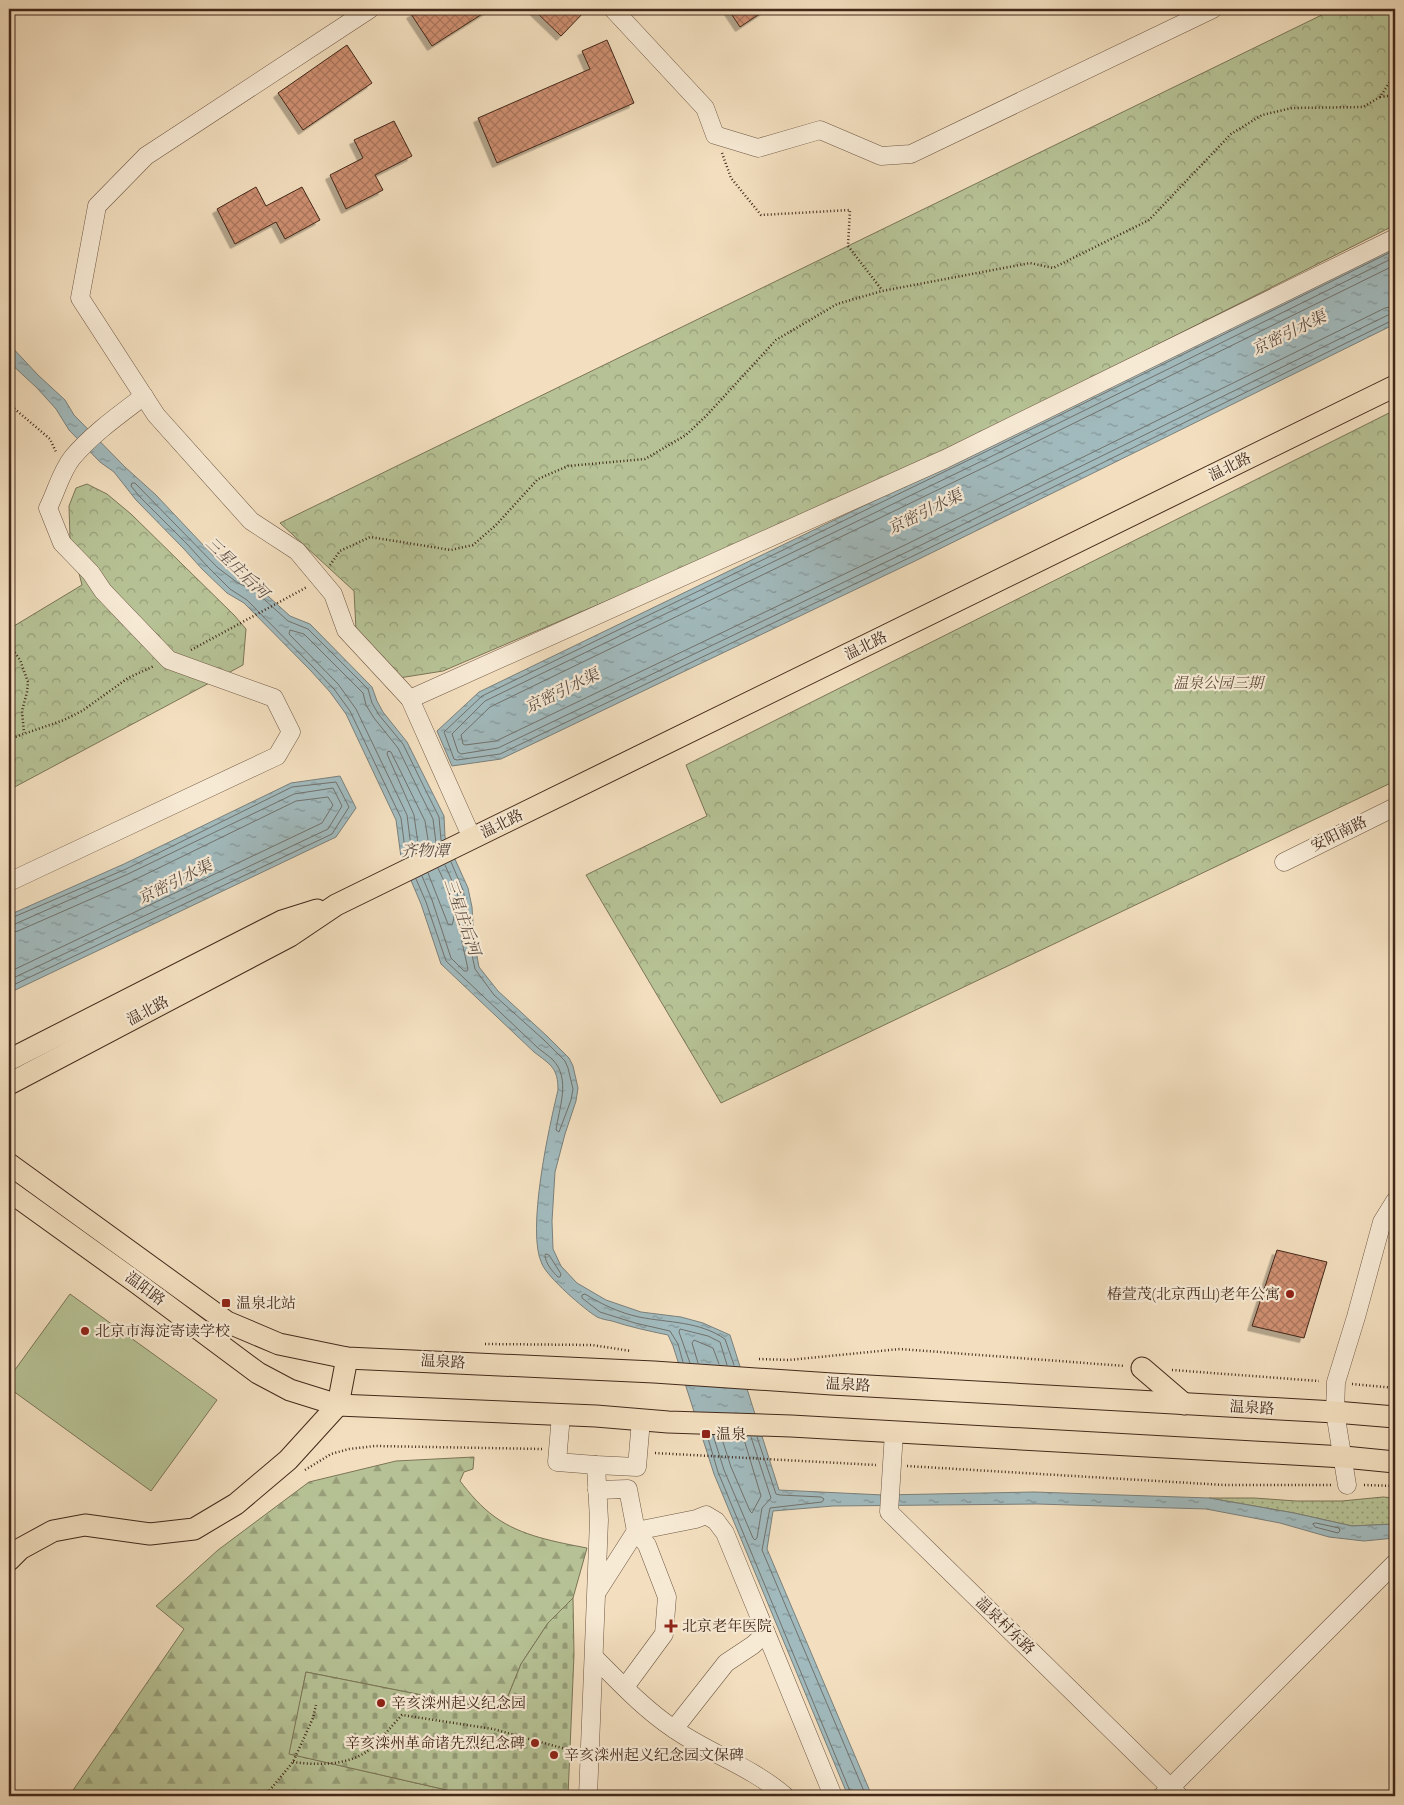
<svg xmlns="http://www.w3.org/2000/svg" width="1404" height="1805" viewBox="0 0 1404 1805" font-family="'IM FELL Double Pica','Noto Serif SC',serif">
	<defs>
		<pattern id="grass-dots" width="8" height="8" patternUnits="userSpaceOnUse" patternTransform="scale(1.25)"><rect width="8" height="8" fill="#b6c295"/><path d="M2 2h.1M6 6h.1" fill="none" stroke="#969e79" stroke-width="1.8" stroke-linecap="round"/></pattern>
		<pattern id="forest-firs" width="22" height="20" patternUnits="userSpaceOnUse" patternTransform="scale(1.25)"><rect width="22" height="20" fill="#b6c295"/><path d="M5 1l3.5 6h-7zM16 11l3.5 6h-7z" fill="#969e79"/></pattern>
		<pattern id="cemetery-stones" width="16" height="16" patternUnits="userSpaceOnUse" patternTransform="scale(1.25)"><rect width="16" height="16" fill="#b6c295"/><path d="M2 7V4a2 2 0 0 1 4 0v3zM10 15v-3a2 2 0 0 1 4 0v3z" fill="#969e79"/></pattern>
		<pattern id="park-crowns" width="20" height="18" patternUnits="userSpaceOnUse" patternTransform="scale(1.25)"><rect width="20" height="18" fill="#b6c295"/><path d="M2 6a3 3 0 1 1 6 0M12 15a3 3 0 1 1 6 0" fill="none" stroke="#969e79"/></pattern>
		<pattern id="water-ripples" width="26" height="14" patternUnits="userSpaceOnUse" patternTransform="scale(1.25)"><rect width="26" height="14" fill="#a1babd"/><path d="M2 4q2-2 4 0t4 0M15 11q2-2 4 0t4 0" fill="none" stroke="#859799"/></pattern>
		<pattern id="building-cross-hatch" width="8" height="8" patternUnits="userSpaceOnUse" patternTransform="scale(1.25)"><rect width="8" height="8" fill="#cf9072"/><path d="M0 0l8 8M0 8l8-8" fill="none" stroke="#aa765d"/></pattern>
		<filter id="shadow"><feDropShadow dx="-4.5" dy="4.5" stdDeviation="0" flood-color="#0004"/></filter>
	</defs>
	<rect width="100%" height="100%" fill="#f3dfbf"/>
	<filter id="stains"><feTurbulence type="fractalNoise" baseFrequency=".004" numOctaves="4"/><feColorMatrix values="0 0 0 0 .2 0 0 0 0 .09 0 0 0 0 .02 0 0 0 .5 -.17"/></filter>
	<radialGradient id="worn" r=".72"><stop offset=".6" stop-color="#630" stop-opacity="0"/><stop offset="1" stop-color="#630" stop-opacity=".3"/></radialGradient>
	<!-- grass -->
	<polygon fill="url(#grass-dots)" stroke="#7c7558" points="1383,1497 1395,1498 1395,1524 1352,1526 1294,1513 1209,1498 1254,1498 1296,1501 1342,1501"/>
	<!-- forest -->
	<path fill="url(#forest-firs)" stroke="#7c7558" d="M474,1457L473,1469L464,1472L460,1481C470,1494 481,1507 495,1517C521,1536 556,1542 587,1548L573,1598L548,1623L521,1664L502,1711L306,1672L290,1754L473,1796H69L184,1629L156,1606L218,1550L309,1482L396,1461Z"/>
	<!-- cemetery -->
	<polygon fill="url(#cemetery-stones)" stroke="#7c7558" points="573,1598 574,1655 568,1796 473,1796 289,1754 306,1672 502,1711 521,1664 548,1623"/>
	<!-- park -->
	<g fill="url(#park-crowns)" stroke="#7c7558">
		<polygon points="1334,9 1395,9 1395,225 885,482 443,671 399,678 356,630 354,591 280,523"/>
		<polygon points="1395,410 1395,781 721,1103 586,875 707,816 686,765"/>
		<polygon points="87,484 107,494 131,514 234,615 246,629 243,665 9,790 9,629 82,585 70,538 69,506 76,488"/>
	</g>
	<!-- garden -->
	<polygon fill="#b6c295" stroke="#7c7558" points="70,1294 217,1400 151,1491 9,1388 9,1378"/>
	<!-- water -->
	<g fill="url(#water-ripples)" stroke="#7b807c">
		<polygon points="1395,244 1395,324 915,561 501,759 452,766 437,731 479,692 979,450"/>
		<path d="M9,344L38,375L65,400L74,415L125,467L156,495L222,565L240,578L258,587L290,616L310,624L372,687L377,701L383,712L407,742L444,816L445,837L468,888L472,907L474,940L479,967L498,991L547,1036L569,1058L573,1066L578,1088L576,1101L565,1134L555,1172L552,1221L553,1249L561,1266L577,1283L606,1300L641,1312L681,1317L703,1323L730,1335L779,1490L883,1495L1034,1492L1209,1498L1294,1513L1352,1526L1395,1524V1538L1364,1541L1329,1537L1280,1523L1206,1509L1037,1504L833,1506L773,1511L767,1549L872,1796H848L714,1474L673,1346L668,1335C649,1331 630,1327 612,1321C607,1320 601,1319 597,1317C584,1309 548,1278 542,1264C526,1232 549,1127 558,1090C558,1068 551,1065 534,1052L441,964L421,904L401,857L396,820L346,714L330,692L311,671L244,603L227,593L202,569L184,549L136,500L114,472L100,462L69,430L56,409L37,388L9,362Z"/>
		<polygon points="340,776 356,808 336,837 9,993 9,915 124,864 291,783"/>
	</g>
	<g fill="none" stroke-linecap="round" stroke-linejoin="round">
		<!-- shore -->
		<g stroke="#72716c" stroke-width="1">
			<polyline points="1395,250 981,454 482,696 444,732 454,759 457,760 500,754 913,556 1391,321 1395,320"/>
			<polyline points="1395,257 984,460 485,701 452,734 458,752 461,754 498,748 911,550 1388,315 1395,314"/>
			<polyline points="1395,265 987,466 490,707 461,735 463,744 465,745 496,741 907,544 1385,308 1395,306"/>
			<polyline points="419,851 414,815 387,754 388,751 391,752 425,821 429,846"/>
			<polyline points="412,855 407,815 356,709 338,684 289,634 290,630 304,634 363,693 366,705 374,718 398,748 420,793 433,819 436,843"/>
			<polyline points="406,857 401,818 350,711 334,689 314,668 247,600 230,589 206,565 188,545 140,497 131,486 132,483 135,483 218,568 238,583 255,591 288,621 308,629 368,689 372,703 379,715 403,744 426,791 439,817 441,840"/>
			<path d="M428,873L448,924L452,925C459,908 445,884 438,868"/>
			<polyline points="422,876 432,900 451,958 464,971 467,971 468,969 462,942 460,909 457,892 445,865"/>
			<path d="M416,879L426,902L446,961L538,1048C543,1052 549,1056 553,1060C571,1079 559,1108 556,1130L559,1132L571,1100L573,1089L568,1068L565,1061L544,1040L494,995L475,969L469,941L467,908L463,890L451,862"/>
			<polyline points="9,919 126,869 292,787 336,782 349,807 332,834 9,987"/>
			<polyline points="9,925 15,924 128,874 294,794 333,788 342,806 328,829 9,980"/>
			<polyline points="9,933 18,931 132,881 296,801 328,797 333,805 322,823 9,972"/>
			<path d="M546,1254L549,1255L561,1274L560,1277H558C552,1271 546,1264 545,1256Z"/>
			<path d="M683,1362L678,1344L670,1331L635,1323L600,1312L582,1298V1295L585,1294C601,1304 620,1313 639,1317C669,1323 699,1321 725,1339L734,1365"/>
			<polyline points="690,1363 679,1332 680,1329 708,1336 720,1342 727,1365"/>
			<polyline points="698,1363 692,1343 694,1340 713,1348 719,1364"/>
			<polyline points="707,1435 718,1472 852,1796"/>
			<polyline points="713,1435 724,1470 753,1538 755,1540 757,1538 762,1508 771,1498 751,1437"/>
			<polyline points="721,1436 731,1467 750,1511 752,1513 761,1496 743,1436"/>
			<polyline points="757,1437 776,1494 780,1495 821,1497 824,1499 822,1502 770,1508 762,1550 866,1796"/>
			<polygon points="1316,1523 1339,1528 1340,1531 1338,1533 1315,1527 1313,1524"/>
		</g>
	</g>
	<!-- building -->
	<g fill="url(#building-cross-hatch)" stroke="#42281a" filter="url(#shadow)">
		<polygon points="419,9 490,9 432,46 411,14"/>
		<polygon points="533,9 583,9 585,11 561,36"/>
		<polygon points="728,9 767,9 740,27"/>
		<polygon points="607,40 634,103 497,163 478,118 590,69 582,51"/>
		<polygon points="347,45 372,83 303,130 278,93"/>
		<polygon points="394,121 412,156 375,175 383,190 346,209 330,175 363,158 354,140"/>
		<polygon points="256,187 266,206 302,187 320,220 285,239 276,222 235,244 217,209"/>
		<polygon points="1277,1250 1327,1262 1304,1338 1252,1326"/>
		<polygon points="30,1791 34,1794 36,1796 25,1796"/>
	</g>
	<g fill="none" stroke-linecap="round" stroke-linejoin="round">
		<defs>
			<g id="minor">
				<polyline points="370,9 146,156 97,206 80,298 156,415 251,521 297,551 333,594 346,630 410,699 472,838"/>
				<polyline points="613,9 705,108 715,135 758,148 820,130 881,156 911,154 1213,9"/>
				<polyline points="410,699 945,459 1395,238"/>
				<polyline points="1284,862 1395,807"/>
				<path d="M9,882L277,756L291,732L274,698L169,660L103,591L91,573L62,543L48,508C56,492 61,472 72,458C92,434 119,415 144,396"/>
				<polyline points="561,1415 557,1462 596,1465 637,1467 641,1420"/>
				<polyline points="894,1432 889,1512 1179,1796"/>
				<polyline points="1347,1485 1335,1412 1336,1382 1356,1317 1382,1222 1395,1201"/>
				<polyline points="597,1490 628,1489 636,1531 647,1545 667,1597 664,1634 625,1687"/>
				<polyline points="597,1592 636,1531 696,1519 706,1515 716,1521 725,1533 833,1796"/>
				<path d="M594,1657C619,1682 644,1709 674,1729C710,1754 752,1767 785,1796"/>
				<polyline points="674,1729 726,1663 753,1645 766,1633"/>
				<polyline points="588,1796 599,1520 596,1465"/>
				<polyline points="1162,1796 1395,1563"/>
			</g>
			<g id="major">
				<polyline points="9,1060 282,921 317,910"/>
				<polyline points="9,1084 290,936 336,905 1395,386"/>
				<polyline points="9,1164 227,1322 279,1344 347,1358 654,1372 832,1384 1335,1412 1395,1417"/>
				<polyline points="9,1191 137,1283 258,1373 290,1390 338,1405 596,1416 668,1422 791,1426 1344,1457 1395,1462"/>
				<polyline points="1142,1368 1184,1404"/>
				<polyline points="9,1560 20,1549 53,1531 85,1525 150,1534 194,1529 236,1504 288,1460 338,1405 347,1358"/>
			</g>
		</defs>
		<!-- minor casing -->
		<use href="#minor" stroke="#6e5643" stroke-width="19"/>
		<!-- major casing -->
		<use href="#major" stroke="#42281a" stroke-width="23"/>
		<!-- path -->
		<g stroke="#42281a" stroke-width="2.5" stroke-dasharray="1 2.5" stroke-linecap="butt">
			<polyline points="1380,97 1395,95"/>
			<polyline points="722,153 731,178 761,215 850,210 848,246 882,290"/>
			<polyline points="9,404 50,439 56,452"/>
			<polyline points="330,565 340,551 370,537 451,550 473,545 496,525 538,479 568,466 645,459 686,435 707,415 776,340 837,304 882,291 1030,263 1053,268 1149,220 1231,134 1262,115 1292,108 1363,107 1380,97 1395,74"/>
			<polyline points="9,650 13,650 20,660 28,682 27,692 22,711 24,733"/>
			<polyline points="191,650 307,587"/>
			<polyline points="9,739 64,720 82,711 128,678 154,666"/>
			<polyline points="485,1344 592,1345 631,1351"/>
			<polyline points="759,1359 789,1360 900,1349 1125,1366"/>
			<polyline points="1172,1370 1319,1381"/>
			<polyline points="1352,1384 1395,1388"/>
			<polyline points="655,1453 876,1465"/>
			<polyline points="907,1466 1224,1485 1331,1485"/>
			<polyline points="305,1470 331,1454 349,1449 375,1446 542,1449"/>
			<polyline points="1364,1485 1395,1486"/>
			<path d="M293,1762C316,1765 345,1766 366,1752C375,1747 393,1724 402,1715L493,1729L573,1751"/>
			<polyline points="265,1796 293,1762 313,1718 316,1705"/>
		</g>
		<!-- minor -->
		<use href="#minor" stroke="#f7ead5" stroke-width="18"/>
		<!-- major -->
		<use href="#major" stroke="#f3dfbf" stroke-width="21"/>
	</g>
	<!-- markers -->
	<g fill="#8f2418" stroke="#f7ead5" stroke-width="2">
		<circle cx="1290" cy="1294" r="5"/>
		<rect x="221" y="1298" width="10" height="10" rx="2.5"/>
		<circle cx="85" cy="1331" r="5"/>
		<rect x="701" y="1429" width="10" height="10" rx="2.5"/>
		<path d="M668.5 1618.5h5v5h5v5h-5v5h-5v-5h-5v-5h5z"/>
		<circle cx="381" cy="1703" r="5"/>
		<circle cx="535" cy="1743" r="5"/>
		<circle cx="554" cy="1755" r="5"/>
	</g>
	<g text-anchor="middle" dominant-baseline="central" stroke-width="4.5" stroke-linejoin="round" paint-order="stroke">
		<!-- street labels -->
		<g font-size="15" fill="#42281a" stroke="#f7ead5">
			<text transform="translate(1230 467) rotate(-26)">温北路</text>
			<text transform="translate(866 646) rotate(-26)">温北路</text>
			<text transform="translate(502 824) rotate(-26)">温北路</text>
			<text transform="translate(1339 834) rotate(-26)">安阳南路</text>
			<text transform="translate(148 1011) rotate(-28)">温北路</text>
			<text transform="translate(145 1289) rotate(37)">温阳路</text>
			<text transform="translate(443 1362) rotate(3)">温泉路</text>
			<text transform="translate(848 1385) rotate(3)">温泉路</text>
			<text transform="translate(1252 1408) rotate(3)">温泉路</text>
			<text transform="translate(1005 1626) rotate(44)">温泉村东路</text>
		</g>
		<!-- park labels -->
		<g font-size="15" font-style="italic" fill="#5f4e39" stroke="#f7ead5">
			<text x="1218" y="683">温泉公园三期</text>
		</g>
		<!-- poi labels -->
		<g font-size="15" fill="#42281a" stroke="#f7ead5" text-anchor="start">
			<text x="1280" y="1294" text-anchor="end">椿萱茂(北京西山)老年公寓</text>
			<text x="236" y="1303">温泉北站</text>
			<text x="95" y="1331">北京市海淀寄读学校</text>
			<text x="716" y="1434">温泉</text>
			<text x="682" y="1626">北京老年医院</text>
			<text x="391" y="1703">辛亥滦州起义纪念园</text>
			<text x="525" y="1743" text-anchor="end">辛亥滦州革命诸先烈纪念碑</text>
			<text x="564" y="1755">辛亥滦州起义纪念园文保碑</text>
		</g>
		<!-- water labels -->
		<g font-size="16" font-style="italic" fill="#5a4c43" stroke="#f7ead5">
			<text transform="translate(1289 333) rotate(-26)">京密引水渠</text>
			<text transform="translate(925 512) rotate(-26)">京密引水渠</text>
			<text transform="translate(237 568) rotate(44)">三星庄后河</text>
			<text transform="translate(562 691) rotate(-26)">京密引水渠</text>
			<text x="425" y="851">齐物潭</text>
			<text transform="translate(175 882) rotate(-26)">京密引水渠</text>
			<text transform="translate(462 917) rotate(71)">三星庄后河</text>
		</g>
	</g>
	<!-- margin -->
	<rect width="1404" height="1805" fill="none" stroke="#f3dfbf" stroke-width="30"/>
	<rect x="10" y="10" width="1384" height="1785" fill="none" stroke="#42281a" stroke-width="2.5"/>
	<rect x="15" y="15" width="1374" height="1775" fill="none" stroke="#42281a"/>
	<rect width="100%" height="100%" filter="url(#stains)"/>
	<rect width="100%" height="100%" fill="url(#worn)"/>
</svg>
